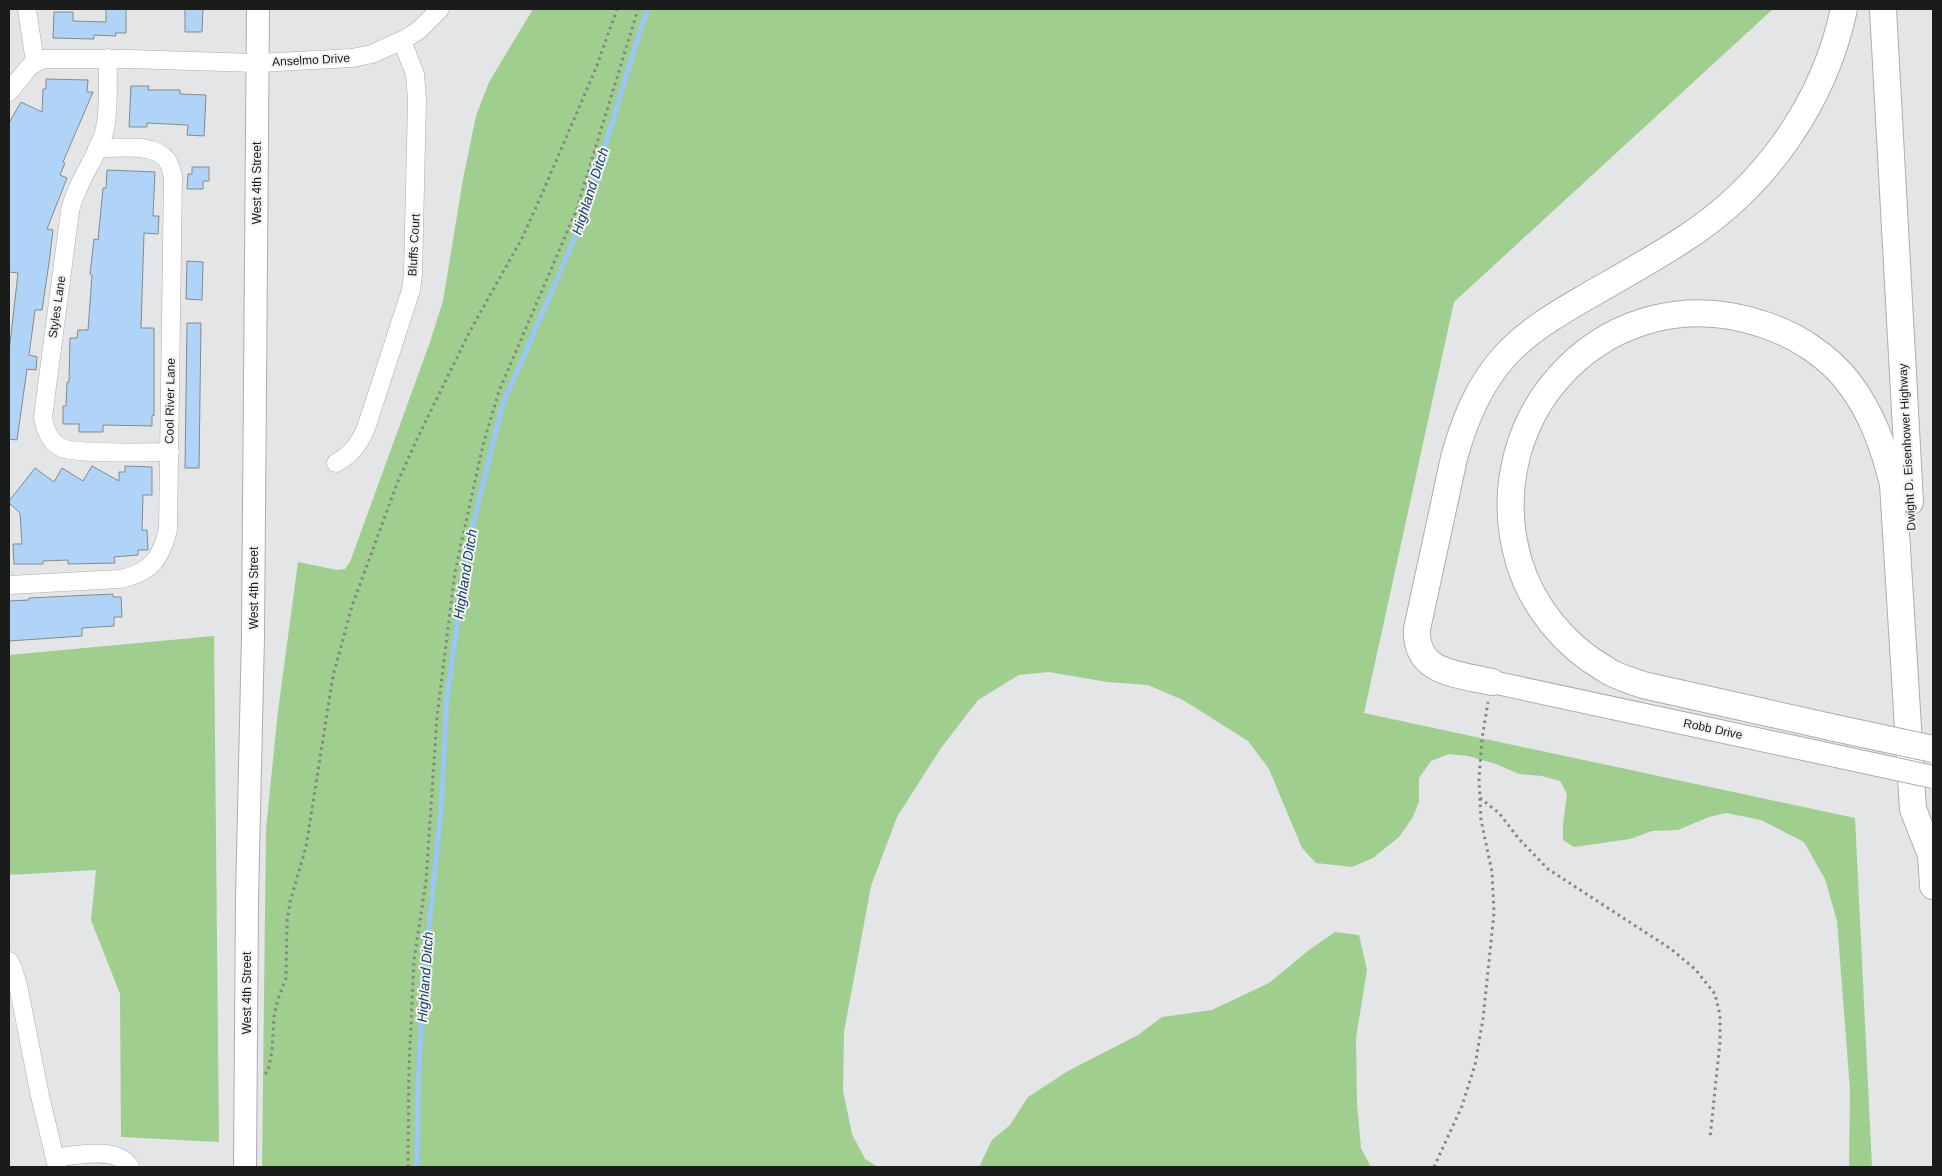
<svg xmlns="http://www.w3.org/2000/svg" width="1942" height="1176" viewBox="0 0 1942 1176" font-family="Arial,sans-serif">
	<rect width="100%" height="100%" fill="#e4e5e6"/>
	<!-- grass -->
	<g fill="#9fce8f">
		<polygon points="533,9 1773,9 1454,302 1364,713 1855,818 1872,1167 1849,1167 1850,1090 1837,921 1825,879 1804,842 1761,820 1726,813 1709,817 1678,830 1652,831 1630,839 1574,847 1563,840 1563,825 1567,794 1560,781 1542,776 1519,774 1496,764 1468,756 1449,754 1431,761 1419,778 1419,802 1413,817 1399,837 1373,858 1352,867 1316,863 1302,848 1269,769 1248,741 1183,700 1148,685 1107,682 1049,672 1019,675 978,700 941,748 897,817 871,886 844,1032 843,1091 852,1134 865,1159 878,1167 262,1167 266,829 278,711 298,562 337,570 345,569 350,562 430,342 443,301 463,179 476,116 489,82"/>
		<polygon points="214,636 219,1142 121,1137 120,994 91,920 96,870 9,875 9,655"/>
		<polygon points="1335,932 1359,935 1367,970 1356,1038 1357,1104 1361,1148 1371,1167 979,1167 992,1140 1010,1125 1028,1097 1068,1071 1138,1035 1162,1017 1212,1010 1269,983 1309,950"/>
	</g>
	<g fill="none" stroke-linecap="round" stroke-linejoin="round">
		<!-- stream -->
		<polyline stroke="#9bc7f8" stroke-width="5" points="417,1167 418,1086 424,977 441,809 447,698 468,545 502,406 582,221 640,31 648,9"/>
	</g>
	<!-- building -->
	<g fill="#afd4f7" stroke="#88898a">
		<polygon points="106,9 126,9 126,33 115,33 116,36 94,35 94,39 53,38 54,12 73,12 73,21 106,22"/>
		<polygon points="185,9 203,9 202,32 185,32"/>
		<polygon points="46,79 88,80 87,92 93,92 63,162 65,163 60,175 67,178 47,229 53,230 49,263 42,310 35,310 29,355 37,357 36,370 27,369 17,440 9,439 9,352 18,273 9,272 9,123 21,102 42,112 43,89 46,89"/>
		<polygon points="131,86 149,86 148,90 180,90 180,94 206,95 204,136 187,135 188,125 147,123 147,127 129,127"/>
		<polygon points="192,167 209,167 209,181 203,181 203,189 187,189 188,174 192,174"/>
		<polygon points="107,170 155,172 153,216 159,216 158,234 144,233 141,328 154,328 154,416 152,415 152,426 103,425 103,432 79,432 79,424 63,424 63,406 66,406 67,382 69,382 70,338 77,338 78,330 88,330 92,275 90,274 94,239 98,240 103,188 106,188"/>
		<polygon points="187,261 203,262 202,300 186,299"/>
		<polygon points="187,323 201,323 199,468 185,468"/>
		<polygon points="92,466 119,481 119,472 125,472 125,466 152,467 152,495 143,495 142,530 147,530 148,550 138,550 138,555 114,557 115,563 68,564 68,560 43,561 43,564 14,564 13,544 22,544 20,513 9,503 9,501 35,468 54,482 62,468 83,481"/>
		<polygon points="113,594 113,597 121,597 122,617 114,617 114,626 82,628 82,636 9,641 9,601 29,600 29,598"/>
	</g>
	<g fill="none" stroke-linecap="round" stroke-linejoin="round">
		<defs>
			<g id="minor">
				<polyline points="27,9 35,62"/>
				<path d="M108,58C107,82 110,114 103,136C94,162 76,184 70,211L43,417C45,429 49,441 60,447C74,455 149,452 170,452"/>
				<polyline points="9,92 30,66 44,59 128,59 258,63 352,58 372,54 405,39 419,30 440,9"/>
				<path d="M336,463C351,455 359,444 366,428L411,290L413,274L417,100L415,74L402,41"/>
				<path d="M9,585L120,579C150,573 161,559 168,530L173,176C171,170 170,165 167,160C153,142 118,149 97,148"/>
				<polyline points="9,961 12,966 18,985 40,1096 57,1167"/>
				<path d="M55,1158C74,1155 119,1146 130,1167"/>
			</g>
			<g id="major">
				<polyline points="1492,682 1836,756"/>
				<polyline points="245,1167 247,899 253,636 258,9"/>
			</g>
			<g id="highway">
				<polyline points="1883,9 1910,502"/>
				<path d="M1492,682C1458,674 1415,674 1417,629L1454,458C1464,421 1478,386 1504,357C1527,331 1557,314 1586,297C1619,278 1652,260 1684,239C1765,187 1824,103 1844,9"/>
				<path d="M1835,728L1643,685C1630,680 1616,677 1605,669C1565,646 1532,606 1519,562C1475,412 1612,273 1762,324C1794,334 1828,355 1849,383C1872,413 1884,448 1893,484L1913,809L1931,855"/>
				<polyline points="1930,838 1933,886"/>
			</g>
		</defs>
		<!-- minor casing -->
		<use href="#minor" stroke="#acadae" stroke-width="19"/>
		<!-- major casing -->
		<use href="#major" stroke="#acadae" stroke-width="24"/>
		<!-- highway casing -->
		<use href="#highway" stroke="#acadae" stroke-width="28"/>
		<!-- path -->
		<g stroke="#848585" stroke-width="3" stroke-dasharray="2.5 4" stroke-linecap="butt">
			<polyline points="1480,798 1499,813 1519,839 1548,869 1671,949 1695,969 1715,994 1720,1015 1720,1042 1710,1138"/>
			<polyline points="265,1074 268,1071 272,1051 274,1016 278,999 286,978 287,922 290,902 306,847 333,676 352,606 398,481 419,435 470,331 521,240 538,203 596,68 617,9"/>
			<polyline points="408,1167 409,1067 414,960 426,881 437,717 455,572 483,445 499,391 576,211 638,9"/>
			<polyline points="1434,1167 1462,1106 1475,1065 1483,1019 1494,913 1492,872 1481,820 1479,779 1482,739 1488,702"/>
		</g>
		<!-- minor -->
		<use href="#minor" stroke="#fff" stroke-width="18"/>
		<!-- major -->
		<use href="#major" stroke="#fff" stroke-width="22"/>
		<!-- highway -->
		<use href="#highway" stroke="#fff" stroke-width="26"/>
		<defs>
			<polyline id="major-bridge" points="1836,756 1933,777"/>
			<polyline id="highway-bridge" points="1835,728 1933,749"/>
		</defs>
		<!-- major-bridge casing -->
		<use href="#major-bridge" stroke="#acadae" stroke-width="24" stroke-linecap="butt"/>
		<!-- highway-bridge casing -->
		<use href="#highway-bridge" stroke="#acadae" stroke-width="28" stroke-linecap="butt"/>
		<!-- major-bridge -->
		<use href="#major-bridge" stroke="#fff" stroke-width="22"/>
		<!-- highway-bridge -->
		<use href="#highway-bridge" stroke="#fff" stroke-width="26"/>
	</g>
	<g text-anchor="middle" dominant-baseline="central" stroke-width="4" stroke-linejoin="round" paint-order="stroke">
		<!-- street labels -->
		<g font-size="12" fill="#1a1b1b" stroke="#f1f2f3">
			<text transform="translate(311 60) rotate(-3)">Anselmo Drive</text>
			<text transform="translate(257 183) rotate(-90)">West 4th Street</text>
			<text transform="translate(414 245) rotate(-87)">Bluffs Court</text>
			<text transform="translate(57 307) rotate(-82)">Styles Lane</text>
			<text transform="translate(170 401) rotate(-89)">Cool River Lane</text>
			<text transform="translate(1907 447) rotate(-93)">Dwight D. Eisenhower Highway</text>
			<text transform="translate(254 588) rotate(-90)">West 4th Street</text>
			<text transform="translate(1713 729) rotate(12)">Robb Drive</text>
			<text transform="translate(247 993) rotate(-90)">West 4th Street</text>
		</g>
		<!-- water labels -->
		<g font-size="14" font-style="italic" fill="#173e65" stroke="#f1f2f3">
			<text transform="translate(590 191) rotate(-72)">Highland Ditch</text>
			<text transform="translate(465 574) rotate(-81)">Highland Ditch</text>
			<text transform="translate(425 977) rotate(-86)">Highland Ditch</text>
		</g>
	</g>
	<!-- border -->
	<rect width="1942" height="1176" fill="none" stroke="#1a1b1b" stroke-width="20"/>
</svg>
